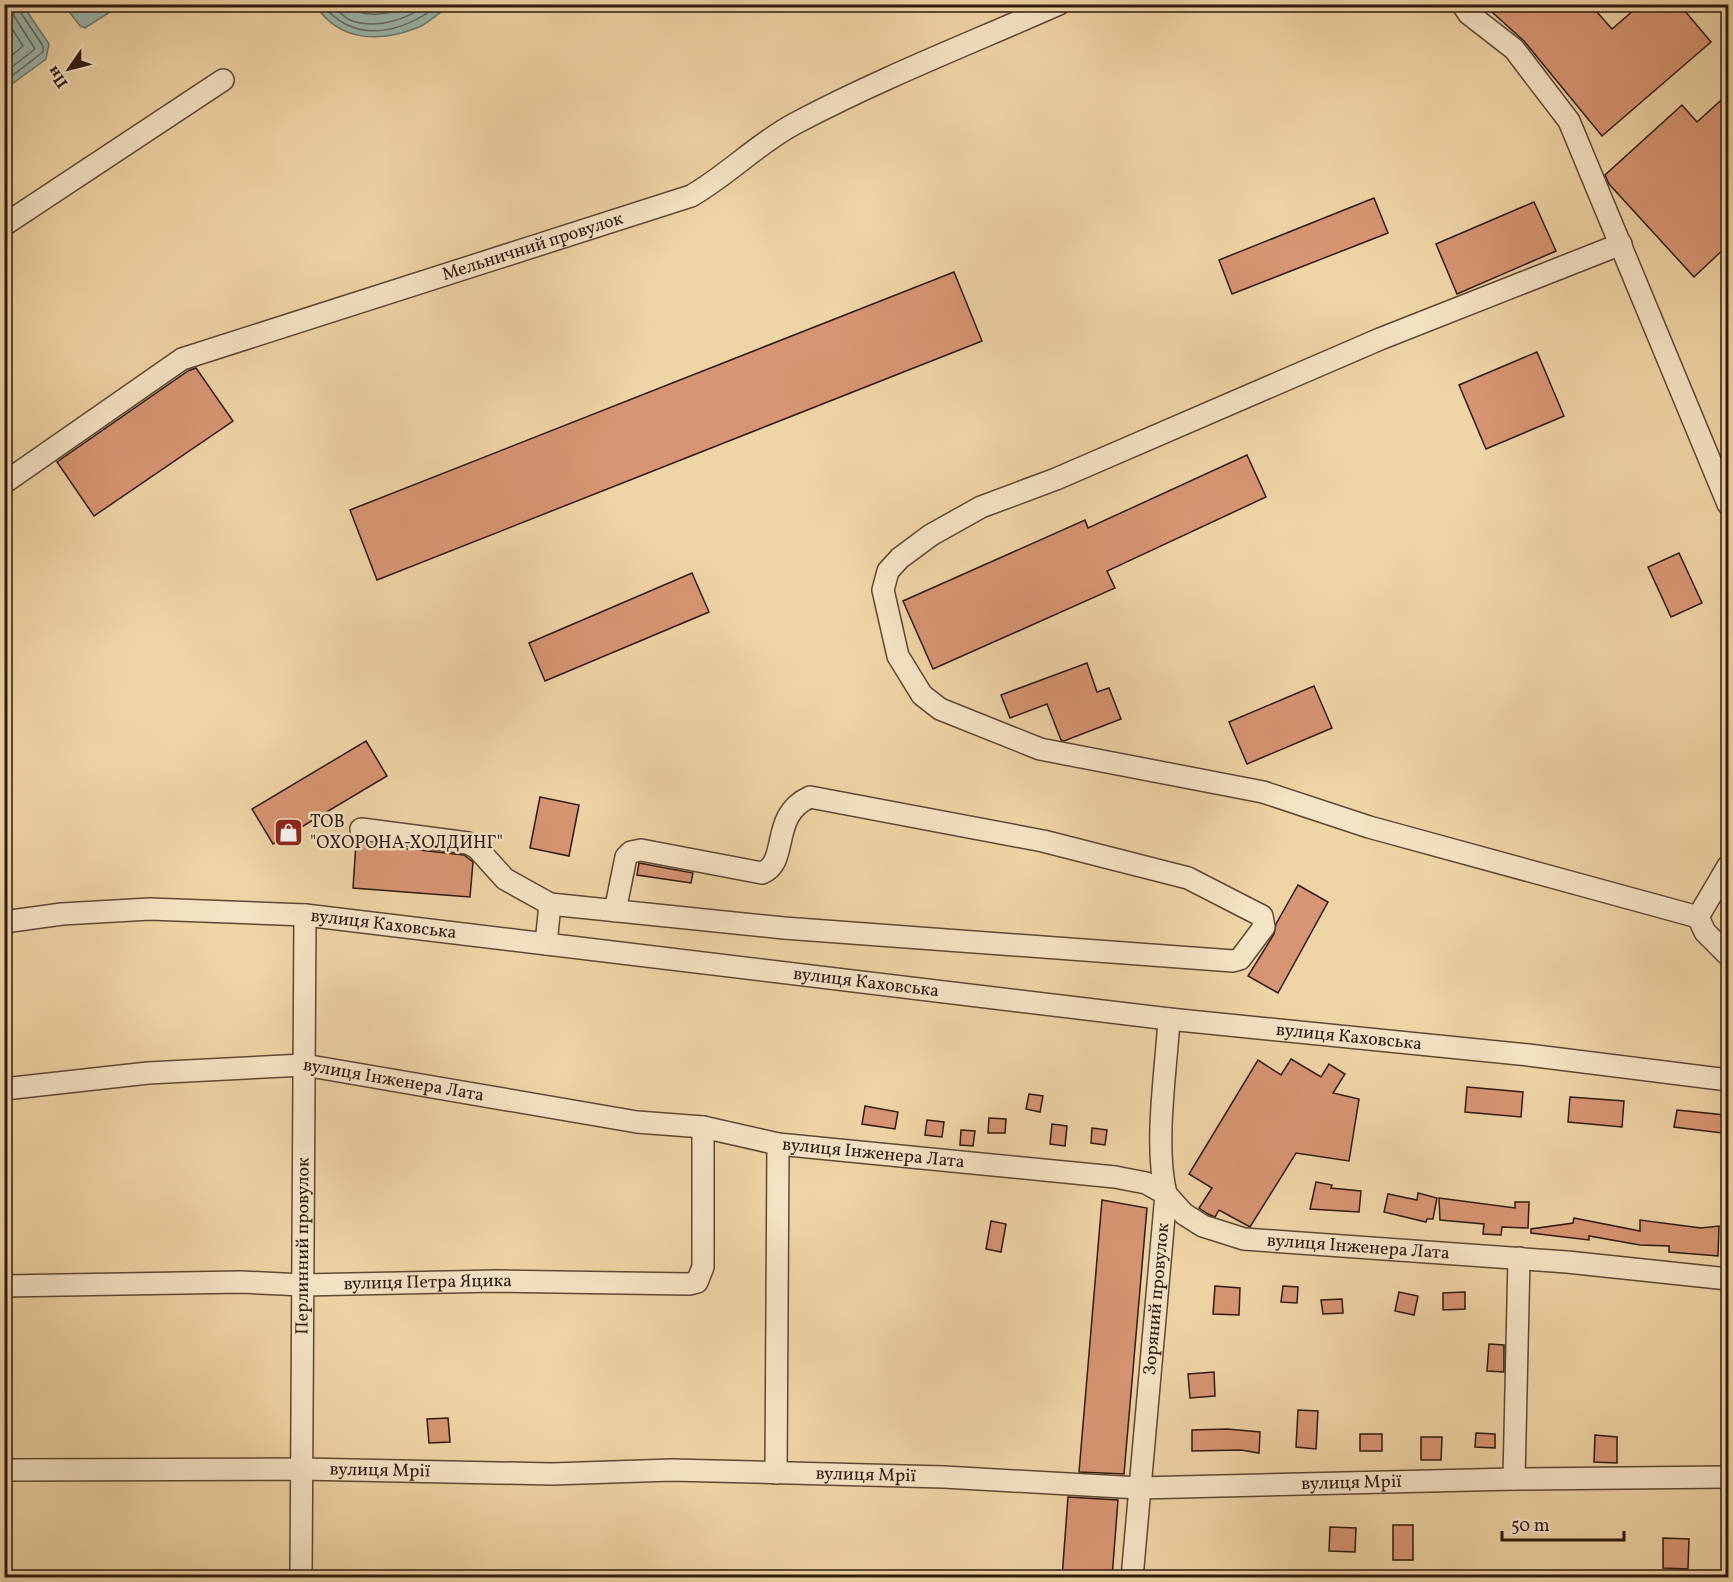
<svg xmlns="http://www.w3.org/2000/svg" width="1733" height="1582" viewBox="0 0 1733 1582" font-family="Vollkorn,serif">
	<rect width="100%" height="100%" fill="#efd4a6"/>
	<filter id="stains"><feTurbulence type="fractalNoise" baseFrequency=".00333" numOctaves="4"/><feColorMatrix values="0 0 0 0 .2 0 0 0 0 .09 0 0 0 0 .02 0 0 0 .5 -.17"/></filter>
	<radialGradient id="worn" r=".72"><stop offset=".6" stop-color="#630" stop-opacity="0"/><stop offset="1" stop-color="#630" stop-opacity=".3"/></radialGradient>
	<!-- water -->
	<g fill="#9ab7ad" stroke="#6f786e" stroke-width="1.5">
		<polygon points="5,4 26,5 26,10 49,44 46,59 5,89"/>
		<polygon points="64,5 121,5 85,28 80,26"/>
		<path d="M315,5H450C440,12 430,22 419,27C380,43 340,42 315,5Z"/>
	</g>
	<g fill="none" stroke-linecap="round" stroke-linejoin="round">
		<!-- shore -->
		<g stroke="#64685e" stroke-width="1.5">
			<path d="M322,4C355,46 403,33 440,4"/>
			<path d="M332,4C337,9 343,17 350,20C375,30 407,20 427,4"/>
			<path d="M345,4C363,21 392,14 413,4"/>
			<polyline points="4,16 23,46 4,62"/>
			<polyline points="4,73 35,49 14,16 13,4"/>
			<polyline points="4,82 43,52 43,46 21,13 21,4"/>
		</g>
	</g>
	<!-- building -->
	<g fill="#d89573" stroke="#2e1a0f" stroke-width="1.5">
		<polygon points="1483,4 1590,4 1612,29 1641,4 1679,4 1711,42 1602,136 1524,41"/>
		<polygon points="1728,94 1728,245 1694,277 1609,184 1605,175 1682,105 1697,122"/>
		<polygon points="1374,198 1388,233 1232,294 1219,260"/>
		<polygon points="1534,202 1556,251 1457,294 1436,244"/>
		<polygon points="954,272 982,341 377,580 350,510"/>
		<polygon points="1537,352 1564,416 1486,449 1459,385"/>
		<polygon points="196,368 233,421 94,516 57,462 188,371"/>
		<polygon points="1247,455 1266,497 1107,571 1115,588 933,669 903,601 1085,520 1088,528"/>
		<polygon points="1679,553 1702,603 1671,617 1648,567"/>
		<polygon points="692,573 709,612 545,681 529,643"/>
		<polygon points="1087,663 1097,692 1109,688 1121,719 1064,741 1061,740 1047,704 1010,718 1001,695"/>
		<polygon points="1314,686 1332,728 1247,764 1229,722"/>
		<polygon points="366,741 387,776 273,844 252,809"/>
		<polygon points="540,797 579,805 569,856 530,848"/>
		<polygon points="356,843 464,855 473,862 470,897 353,888"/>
		<polygon points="639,863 693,873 691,883 637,875"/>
		<polygon points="1298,885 1328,902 1278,993 1248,976 1274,934 1276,924"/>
		<polygon points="1291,1059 1321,1077 1329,1064 1345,1074 1333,1093 1359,1099 1349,1161 1296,1153 1250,1227 1219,1210 1215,1217 1208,1214 1199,1208 1212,1188 1189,1174 1258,1060 1281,1075"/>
		<polygon points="1467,1087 1523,1092 1521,1117 1465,1112"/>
		<polygon points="1029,1094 1043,1096 1040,1112 1026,1109"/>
		<polygon points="1570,1097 1624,1101 1622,1127 1568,1122"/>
		<polygon points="865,1106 898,1112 895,1129 862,1124"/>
		<polygon points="1677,1110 1725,1115 1722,1133 1674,1127"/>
		<polygon points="989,1118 1006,1119 1005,1133 988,1133"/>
		<polygon points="927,1120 944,1122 942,1137 925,1135"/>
		<polygon points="1052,1124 1067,1126 1065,1146 1050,1144"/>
		<polygon points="1092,1128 1107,1130 1105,1145 1091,1143"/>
		<polygon points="961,1130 975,1131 973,1146 960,1145"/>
		<polygon points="1316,1182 1332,1185 1331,1188 1361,1191 1359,1212 1310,1209"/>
		<polygon points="1418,1193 1437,1198 1433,1219 1427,1219 1426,1222 1384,1212 1388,1194 1417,1200"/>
		<polygon points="1439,1198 1515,1208 1515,1202 1529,1202 1528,1228 1502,1227 1501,1235 1483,1234 1484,1224 1440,1220"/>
		<polygon points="1102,1200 1147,1208 1124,1474 1079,1472"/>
		<polygon points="1574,1218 1640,1231 1640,1220 1701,1228 1719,1226 1718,1256 1669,1252 1669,1246 1640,1245 1589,1236 1589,1240 1531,1233 1531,1229 1573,1223"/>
		<polygon points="991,1221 1006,1224 1001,1252 986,1249"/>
		<polygon points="1215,1286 1240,1288 1239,1315 1213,1314"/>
		<polygon points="1283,1286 1298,1287 1297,1303 1281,1302"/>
		<polygon points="1399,1292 1418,1296 1414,1315 1395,1311"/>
		<polygon points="1465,1292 1465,1309 1443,1310 1443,1293"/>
		<polygon points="1342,1299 1343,1313 1323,1314 1321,1300"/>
		<polygon points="1489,1344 1504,1345 1504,1372 1487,1371"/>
		<polygon points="1214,1372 1215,1396 1190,1398 1188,1374"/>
		<polygon points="1298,1410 1318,1411 1316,1449 1296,1447"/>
		<polygon points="448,1418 450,1442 429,1443 427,1419"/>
		<polygon points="1227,1429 1260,1432 1259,1453 1241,1450 1192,1451 1192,1430"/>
		<polygon points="1476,1433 1495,1434 1495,1448 1475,1447"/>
		<rect x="1360" y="1434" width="22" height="17"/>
		<polygon points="1595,1435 1617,1437 1617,1463 1594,1462"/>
		<polygon points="1421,1437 1442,1437 1441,1460 1421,1460"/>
		<polygon points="1068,1497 1118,1500 1112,1578 1062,1578"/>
		<rect x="1393" y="1525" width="20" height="35"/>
		<polygon points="1330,1527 1356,1528 1355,1552 1329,1551"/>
		<polygon points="1663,1538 1689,1539 1688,1569 1663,1568"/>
	</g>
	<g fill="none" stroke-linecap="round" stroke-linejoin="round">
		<defs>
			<g id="minor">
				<polyline points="1462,4 1469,14 1514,49 1569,121 1728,504"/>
				<polyline points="4,225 223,80"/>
				<polyline points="1621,244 1380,339 1056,479 981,507 931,535 900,558 888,571 883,590 898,656 922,695 940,709 1040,749 1263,792 1369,827 1698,917"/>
				<path id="s1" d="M4,483L182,359L691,196C728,175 758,143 796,123C881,78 971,43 1059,4"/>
				<path d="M361,829L468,843L477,848L505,879L550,904L784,928L1233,961L1240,959L1264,927L1262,916L1188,878L1043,841L810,797C769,815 790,862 762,873L641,850L631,852L626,857L615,911"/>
				<polyline points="1728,866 1698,917 1705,932 1728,955"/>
				<path id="s2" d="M4,922L62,914L150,909L305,915L1169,1019L1528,1055L1728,1080"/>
				<polyline points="546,944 550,904"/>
				<path id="s3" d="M4,1089L148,1073L304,1065L637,1122L703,1127L778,1144L1115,1177L1146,1183L1166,1194L1184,1214L1203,1226L1244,1239L1567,1262L1728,1279"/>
				<path id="s4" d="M4,1286L241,1282L303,1285L496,1281L689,1284L697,1282L703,1267V1127"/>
				<path id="s5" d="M4,1470L302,1469L552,1474L672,1470L944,1477L1139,1488L1514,1479L1728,1477"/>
				<polyline points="776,1473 778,1144"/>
				<polyline points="1514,1479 1519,1258"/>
				<path id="s6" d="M301,1578L305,915"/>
				<path id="s7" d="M1132,1578L1166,1194C1154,1144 1166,1072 1169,1019"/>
			</g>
		</defs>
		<!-- minor casing -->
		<use href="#minor" stroke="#5e4835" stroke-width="24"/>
		<!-- minor -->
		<use href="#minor" stroke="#f5e3c5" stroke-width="21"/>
	</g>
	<!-- icons -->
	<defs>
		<symbol id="shop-square" viewBox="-11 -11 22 22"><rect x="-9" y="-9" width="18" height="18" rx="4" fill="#8f2418" stroke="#f5e3c5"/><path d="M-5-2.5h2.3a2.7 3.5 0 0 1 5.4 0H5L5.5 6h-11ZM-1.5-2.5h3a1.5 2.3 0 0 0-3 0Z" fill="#fff"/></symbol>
	</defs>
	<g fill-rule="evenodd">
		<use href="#shop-square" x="272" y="816" width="33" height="33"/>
	</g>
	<g text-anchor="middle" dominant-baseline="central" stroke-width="5" stroke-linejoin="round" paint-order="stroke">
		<!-- street labels -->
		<g font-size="18" fill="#2e1a0f" stroke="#f5e3c5">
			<text stroke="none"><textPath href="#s1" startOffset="585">Мельничний провулок</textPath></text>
			<text stroke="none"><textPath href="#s2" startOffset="381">вулиця Каховська</textPath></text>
			<text stroke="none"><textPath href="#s2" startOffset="867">вулиця Каховська</textPath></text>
			<text stroke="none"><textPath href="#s2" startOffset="1353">вулиця Каховська</textPath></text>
			<text stroke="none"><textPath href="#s3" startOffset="392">вулиця Інженера Лата</textPath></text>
			<text stroke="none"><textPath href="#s3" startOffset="878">вулиця Інженера Лата</textPath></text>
			<text stroke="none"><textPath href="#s6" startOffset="332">Перлинний провулок</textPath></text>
			<text stroke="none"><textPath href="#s3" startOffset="1382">вулиця Інженера Лата</textPath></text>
			<text stroke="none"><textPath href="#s4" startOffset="424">вулиця Петра Яцика</textPath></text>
			<text stroke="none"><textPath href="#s7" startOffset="280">Зоряний провулок</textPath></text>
			<text stroke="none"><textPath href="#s5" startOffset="376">вулиця Мрії</textPath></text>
			<text stroke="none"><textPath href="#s5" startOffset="862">вулиця Мрії</textPath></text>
			<text stroke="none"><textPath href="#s5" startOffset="1348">вулиця Мрії</textPath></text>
		</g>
		<!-- poi labels -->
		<g font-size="18" fill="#2e1a0f" stroke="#f5e3c5" text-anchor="start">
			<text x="310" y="822">ТОВ<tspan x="310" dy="21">"ОХОРОНА-ХОЛДИНГ"</tspan></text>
		</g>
	</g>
	<!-- margin -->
	<rect width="1733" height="1582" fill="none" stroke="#efd4a6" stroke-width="24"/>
	<rect x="6" y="6" width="1721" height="1570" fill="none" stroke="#2e1a0f" stroke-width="3"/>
	<rect x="12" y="12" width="1709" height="1558" fill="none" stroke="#2e1a0f" stroke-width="1.5"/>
	<!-- north arrow -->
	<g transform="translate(69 69) rotate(235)" stroke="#f5e3c5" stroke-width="4.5" paint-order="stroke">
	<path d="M0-4.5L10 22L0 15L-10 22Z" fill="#2e1a0f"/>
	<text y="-9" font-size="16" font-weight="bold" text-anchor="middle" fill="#2e1a0f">Пн</text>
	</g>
	<!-- scale -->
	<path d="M1502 1531v9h122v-9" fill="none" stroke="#2e1a0f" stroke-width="3"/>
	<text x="1511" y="1531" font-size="18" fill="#2e1a0f" stroke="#f5e3c5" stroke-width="4.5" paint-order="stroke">50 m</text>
	<rect width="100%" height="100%" filter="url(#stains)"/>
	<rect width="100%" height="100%" fill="url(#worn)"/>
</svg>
